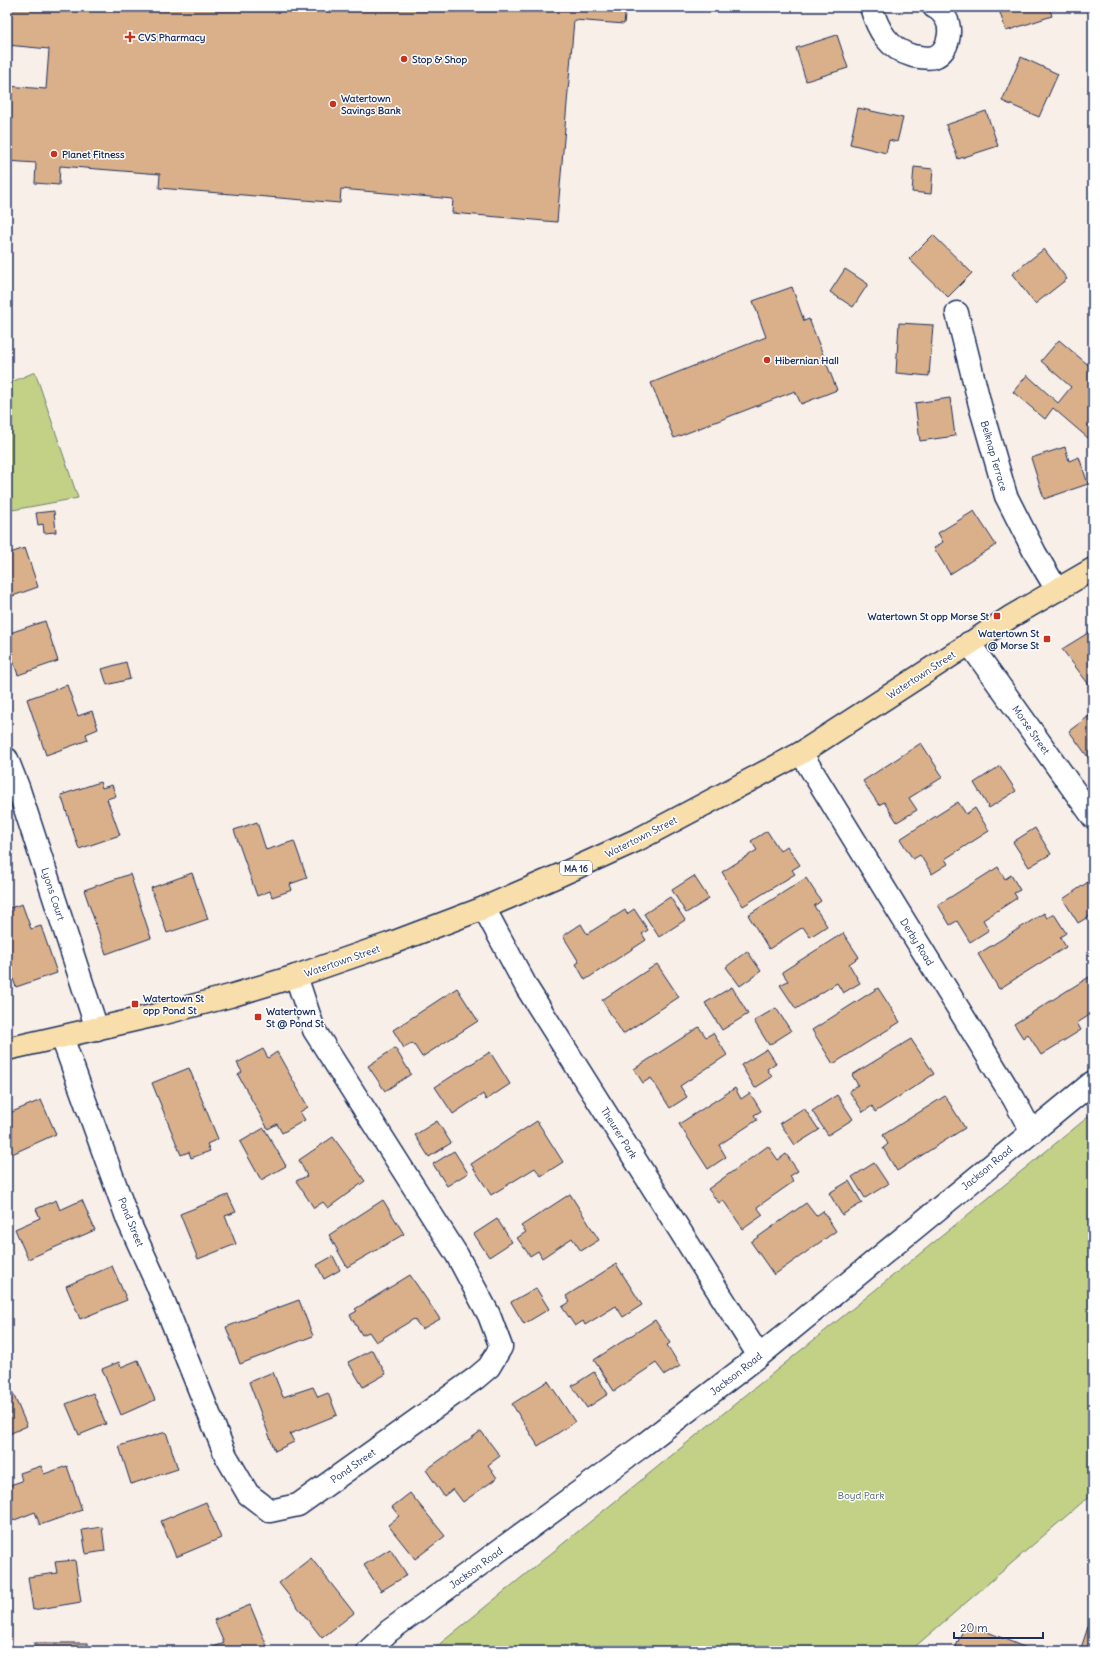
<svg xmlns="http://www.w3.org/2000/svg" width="1100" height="1658" viewBox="0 0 1100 1658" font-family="Delius,sans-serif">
	<rect width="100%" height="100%" fill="#f8efe8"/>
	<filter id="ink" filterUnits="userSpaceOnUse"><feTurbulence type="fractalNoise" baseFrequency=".025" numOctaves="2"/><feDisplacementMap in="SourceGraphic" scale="8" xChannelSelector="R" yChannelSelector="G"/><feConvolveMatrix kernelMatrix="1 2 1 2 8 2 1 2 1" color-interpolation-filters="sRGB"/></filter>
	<g filter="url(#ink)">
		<!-- green -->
		<g fill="#c2d185" stroke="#6e8072">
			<polygon points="35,372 78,498 7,511 7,384"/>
			<polygon points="1093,1113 1093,1493 910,1651 431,1651"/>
		</g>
		<!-- building -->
		<g fill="#dab08b" stroke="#1b2f5e">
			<polygon points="7,7 626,7 624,24 574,20 557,222 452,213 453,199 341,189 340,203 159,188 160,174 60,166 59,185 35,183 36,163 7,161 7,86 46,89 49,49 7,45"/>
			<polygon points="998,7 1049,7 1052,16 1006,31"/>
			<polygon points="837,35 848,68 806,81 796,48"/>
			<polygon points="1021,57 1058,74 1039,117 1002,101"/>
			<polygon points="858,108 903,118 897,142 889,140 886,153 850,144"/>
			<polygon points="986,111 998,146 958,159 946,125"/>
			<polygon points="914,167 933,169 931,194 912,192"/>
			<polygon points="933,235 972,273 948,297 909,259"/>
			<polygon points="1044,249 1067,279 1035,304 1012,274"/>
			<polygon points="845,269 868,284 853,307 830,292"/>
			<polygon points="792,287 804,321 809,319 837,390 801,404 795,391 674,438 651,383 766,337 753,301"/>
			<polygon points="899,323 933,325 929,376 896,373"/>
			<polygon points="1059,340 1093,369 1093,433 1088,438 1053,408 1045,419 1013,392 1027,375 1058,403 1071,387 1041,361"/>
			<polygon points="950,398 955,436 920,441 915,403"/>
			<polygon points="1065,447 1069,461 1079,457 1088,484 1044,499 1031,458"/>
			<polygon points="54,511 56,532 44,533 43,524 38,525 36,513"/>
			<polygon points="974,511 996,545 950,574 934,548 943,542 938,533"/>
			<polygon points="25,548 38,587 7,598 7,554"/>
			<polygon points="45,621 58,661 18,675 7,643 7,634"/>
			<polygon points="1093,630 1093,690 1062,649"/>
			<polygon points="126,662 130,679 107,685 102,669"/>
			<polygon points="67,685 78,716 92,711 98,729 86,734 88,740 46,755 27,699"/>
			<polygon points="1093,713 1093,764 1069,731"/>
			<polygon points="921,743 943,777 909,798 917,810 897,822 884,802 879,805 863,781"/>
			<polygon points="1000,766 1016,791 989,808 974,783"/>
			<polygon points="100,782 102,788 112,785 116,796 107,799 120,835 79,849 61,795"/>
			<polygon points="958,802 966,814 975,808 989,831 945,859 948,864 932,874 920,855 913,859 900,839"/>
			<polygon points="257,822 266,850 294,841 307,878 290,884 292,890 272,897 270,891 257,896 234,830"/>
			<polygon points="1035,828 1051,854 1029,867 1013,842"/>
			<polygon points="767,831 780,851 787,846 800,865 792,870 795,874 743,906 722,872 757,850 751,841"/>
			<polygon points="998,867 1005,879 1011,875 1020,890 1014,893 1017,898 983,920 989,930 970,942 957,921 950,925 938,905"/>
			<polygon points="192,873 208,919 167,933 151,888"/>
			<polygon points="130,874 151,938 106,954 84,890"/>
			<polygon points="694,876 709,899 686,913 672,890"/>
			<polygon points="806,878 821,901 814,906 827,926 810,937 803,927 769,949 748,915"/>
			<polygon points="1088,882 1093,889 1093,914 1078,923 1063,899"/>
			<polygon points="670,897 685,920 659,937 644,914"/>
			<polygon points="22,904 31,929 41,926 57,973 16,987 7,962 7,909"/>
			<polygon points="634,909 648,930 642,934 646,940 585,980 576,964 579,962 563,936 581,924 587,934 625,910 627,914"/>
			<polygon points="1044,913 1047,918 1054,914 1066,933 1060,937 1066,947 999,989 978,954"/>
			<polygon points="843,933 859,957 849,964 860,983 843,993 837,983 796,1009 780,985 788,981 782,972"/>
			<polygon points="747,951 761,971 740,986 726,967"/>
			<polygon points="657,964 679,997 623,1034 602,1000"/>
			<polygon points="1089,977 1093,984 1093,1013 1077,1023 1081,1030 1041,1055 1028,1034 1023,1038 1014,1024"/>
			<polygon points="732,987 748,1014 722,1030 705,1003"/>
			<polygon points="457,988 478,1021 422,1057 413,1043 404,1048 393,1030"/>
			<polygon points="878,988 900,1022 833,1064 812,1030"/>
			<polygon points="776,1008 791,1031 769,1045 754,1021"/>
			<polygon points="699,1027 706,1037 713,1033 727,1055 680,1086 687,1097 670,1108 651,1078 643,1083 634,1069"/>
			<polygon points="911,1039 934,1074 875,1112 872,1106 863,1112 849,1091 858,1085 852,1075"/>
			<polygon points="395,1048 411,1074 385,1091 368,1066"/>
			<polygon points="263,1049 268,1058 277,1052 308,1107 300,1112 305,1120 282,1133 277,1124 268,1129 238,1075 242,1072 237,1063"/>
			<polygon points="767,1049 776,1063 767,1069 772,1077 755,1088 741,1065"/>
			<polygon points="490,1052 510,1084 486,1100 483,1094 453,1114 435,1087"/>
			<polygon points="189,1068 218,1139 207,1144 210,1151 191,1158 189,1152 181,1155 152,1083"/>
			<polygon points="735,1088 741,1099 750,1093 761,1111 754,1115 757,1120 719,1145 726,1157 708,1169 679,1124"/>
			<polygon points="837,1095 853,1119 828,1135 812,1111"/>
			<polygon points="945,1096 965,1128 897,1171 883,1148 888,1144 883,1135"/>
			<polygon points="41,1100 56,1134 12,1154 7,1142 7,1114"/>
			<polygon points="804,1108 819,1130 795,1145 780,1123"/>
			<polygon points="437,1121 451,1143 429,1157 415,1135"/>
			<polygon points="537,1121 563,1162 541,1176 535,1168 491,1195 471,1164"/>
			<polygon points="264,1128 286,1166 261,1180 240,1142"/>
			<polygon points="333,1137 365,1181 328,1208 323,1202 314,1208 296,1181 307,1176 299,1160"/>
			<polygon points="768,1146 778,1160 786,1154 798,1171 790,1176 793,1182 757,1207 763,1215 743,1229 723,1200 719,1203 708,1189"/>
			<polygon points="454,1151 468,1173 447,1186 433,1164"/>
			<polygon points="874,1163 888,1184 865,1198 852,1177"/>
			<polygon points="849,1181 862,1203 842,1215 829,1193"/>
			<polygon points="570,1194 599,1240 581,1251 572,1238 542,1258 538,1251 530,1256 517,1238 526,1232 521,1226"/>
			<polygon points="228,1195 236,1212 225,1216 236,1244 198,1259 180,1214"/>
			<polygon points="56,1200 60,1210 82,1200 95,1230 28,1259 15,1229 40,1218 36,1209"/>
			<polygon points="383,1200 404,1234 347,1267 329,1235"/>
			<polygon points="806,1203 816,1216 823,1211 836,1231 774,1275 751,1242"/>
			<polygon points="497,1219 512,1242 489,1257 474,1234"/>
			<polygon points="333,1256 340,1270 324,1279 317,1265"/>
			<polygon points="616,1264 642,1305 623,1317 616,1306 585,1325 583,1321 575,1326 562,1307 570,1302 566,1296"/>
			<polygon points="112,1266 127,1300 80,1319 66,1286"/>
			<polygon points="410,1275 440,1319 422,1329 414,1319 376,1342 369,1332 362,1335 350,1315 357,1311 355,1309"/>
			<polygon points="536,1288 549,1309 524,1324 511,1302"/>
			<polygon points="299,1300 313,1336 240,1364 226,1327"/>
			<polygon points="655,1320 670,1343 667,1345 680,1366 665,1375 656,1363 614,1391 594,1360"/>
			<polygon points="372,1350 386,1374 363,1387 348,1362"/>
			<polygon points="138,1360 155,1400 121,1415 102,1369 119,1362 121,1367"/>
			<polygon points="273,1372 283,1397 313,1387 318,1397 328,1393 337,1415 290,1434 294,1442 275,1451 249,1382"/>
			<polygon points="594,1372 608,1394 587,1408 572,1386"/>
			<polygon points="548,1381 575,1422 538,1446 512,1404"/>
			<polygon points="11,1389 27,1426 7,1435 7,1391"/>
			<polygon points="93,1393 106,1424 79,1435 66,1404"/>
			<polygon points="481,1431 500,1456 488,1465 497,1478 463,1502 453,1489 444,1496 426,1470"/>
			<polygon points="166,1432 178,1469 131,1484 119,1446"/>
			<polygon points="41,1466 44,1474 67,1466 82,1510 40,1525 35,1512 12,1521 7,1507 7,1486 22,1481 20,1473"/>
			<polygon points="410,1493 445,1536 415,1559 388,1525 399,1516 392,1507"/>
			<polygon points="206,1502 221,1538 176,1557 161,1521"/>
			<polygon points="102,1527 105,1551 86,1554 82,1530"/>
			<polygon points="390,1549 407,1575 381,1591 364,1565"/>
			<polygon points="311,1558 354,1613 322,1638 279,1583"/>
			<polygon points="75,1560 81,1602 33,1610 28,1577 57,1573 55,1562"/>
			<polygon points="250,1605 269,1651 204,1651 224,1643 214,1620"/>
			<polygon points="966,1623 1031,1650 1031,1651 954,1651"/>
			<polygon points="1088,1627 1093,1629 1093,1651 1080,1651"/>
			<rect x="34" y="1643" width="54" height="8"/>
		</g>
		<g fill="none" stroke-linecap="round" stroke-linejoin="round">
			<defs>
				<g id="street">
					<path d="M871,7C878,30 888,49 913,56C919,57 928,59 934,57C949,52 953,28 945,17C942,12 939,9 934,7"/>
					<polyline points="957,313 981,409 1006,496 1035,553 1057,590"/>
					<polyline points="969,643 1093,817"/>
					<polyline points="801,753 1014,1099 1031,1131"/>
					<polyline points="7,759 18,787 97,1029"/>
					<polyline points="484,908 527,988 759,1356"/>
					<polyline points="62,1037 128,1220 156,1282 226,1456 248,1494 270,1511 298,1505 476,1378 489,1367 501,1347 489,1315 457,1255 314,1030 296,976"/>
					<polyline points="368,1651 389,1631 642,1446 759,1356 1093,1082"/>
				</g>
				<polyline id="primary" points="7,1049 165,1013 230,996 296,976 389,944 484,908 560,875 637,840 801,753 1012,616 1093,569"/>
			</defs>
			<!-- street casing -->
			<use href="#street" stroke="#1b2f5e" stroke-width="25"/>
			<!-- primary casing -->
			<use href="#primary" stroke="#1b2f5e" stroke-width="25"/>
			<!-- street -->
			<use href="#street" stroke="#fff" stroke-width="22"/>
			<!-- primary -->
			<use href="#primary" stroke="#f8deab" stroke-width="22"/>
		</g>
	</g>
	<!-- markers -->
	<g fill="#c8321e" stroke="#fff" stroke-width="1.5">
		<path d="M128 31h4v4h4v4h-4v4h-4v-4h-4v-4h4z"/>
		<circle cx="404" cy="59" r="4"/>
		<circle cx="333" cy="104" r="4"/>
		<circle cx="54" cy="154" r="4"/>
		<circle cx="767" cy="360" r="4"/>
		<rect x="993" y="612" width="8" height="8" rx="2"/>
		<rect x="1043" y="635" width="8" height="8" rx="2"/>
		<rect x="131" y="1000" width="8" height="8" rx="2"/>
		<rect x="254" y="1013" width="8" height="8" rx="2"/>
	</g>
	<g text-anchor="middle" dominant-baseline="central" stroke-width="3" stroke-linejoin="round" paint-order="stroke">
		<!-- shield labels -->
		<rect fill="#fff" stroke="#5f6d8e" stroke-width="1" x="560" y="861" width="32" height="14" rx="3"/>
		<g font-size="9" font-weight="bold" fill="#1b2f5e">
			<text x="576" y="868">MA 16</text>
		</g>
		<!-- poi labels -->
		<g font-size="10" font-weight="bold" fill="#1b2f5e" stroke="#fff" text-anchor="start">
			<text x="138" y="37">CVS Pharmacy</text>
			<text x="412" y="59">Stop &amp; Shop</text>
			<text x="341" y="98">Watertown<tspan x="341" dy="12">Savings Bank</tspan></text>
			<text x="62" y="154">Planet Fitness</text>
			<text x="775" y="360">Hibernian Hall</text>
			<text x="989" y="616" text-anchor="end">Watertown St opp Morse St</text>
			<text x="1039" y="633" text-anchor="end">Watertown St<tspan x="1039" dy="12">@ Morse St</tspan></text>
			<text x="143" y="998">Watertown St<tspan x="143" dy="12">opp Pond St</tspan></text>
			<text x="266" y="1011">Watertown<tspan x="266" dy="12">St @ Pond St</tspan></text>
		</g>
		<!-- street labels -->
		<g font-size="10" fill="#1b2f5e" stroke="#fff">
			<text transform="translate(994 456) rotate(74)">Belknap Terrace</text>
			<text transform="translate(921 675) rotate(-33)">Watertown Street</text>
			<text transform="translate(1031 730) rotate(55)">Morse Street</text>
			<text transform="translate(641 837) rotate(-27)">Watertown Street</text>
			<text transform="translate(53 894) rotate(72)">Lyons Court</text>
			<text transform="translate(917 942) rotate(58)">Derby Road</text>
			<text transform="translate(342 961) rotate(-19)">Watertown Street</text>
			<text transform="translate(619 1133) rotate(58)">Theurer Park</text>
			<text transform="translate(987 1168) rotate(-40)">Jackson Road</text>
			<text transform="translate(131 1222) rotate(68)">Pond Street</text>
			<text transform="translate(736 1374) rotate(-38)">Jackson Road</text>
			<text transform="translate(353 1466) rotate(-35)">Pond Street</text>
			<text transform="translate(476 1568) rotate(-36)">Jackson Road</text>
		</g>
		<!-- park labels -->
		<g font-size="10" fill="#4d606a" stroke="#fff">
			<text x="861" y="1495">Boyd Park</text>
		</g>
	</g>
	<!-- margin -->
	<rect width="1100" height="1658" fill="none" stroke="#fff" stroke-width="24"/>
	<rect x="12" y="12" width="1076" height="1634" fill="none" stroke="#1b2f5e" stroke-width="1.5" filter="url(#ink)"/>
	<!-- scale -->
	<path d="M954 1632v6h89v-6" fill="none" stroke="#1b2f5e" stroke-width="2"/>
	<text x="960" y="1632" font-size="12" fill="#1b2f5e" stroke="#ffffff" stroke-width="3" paint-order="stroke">20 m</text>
</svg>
